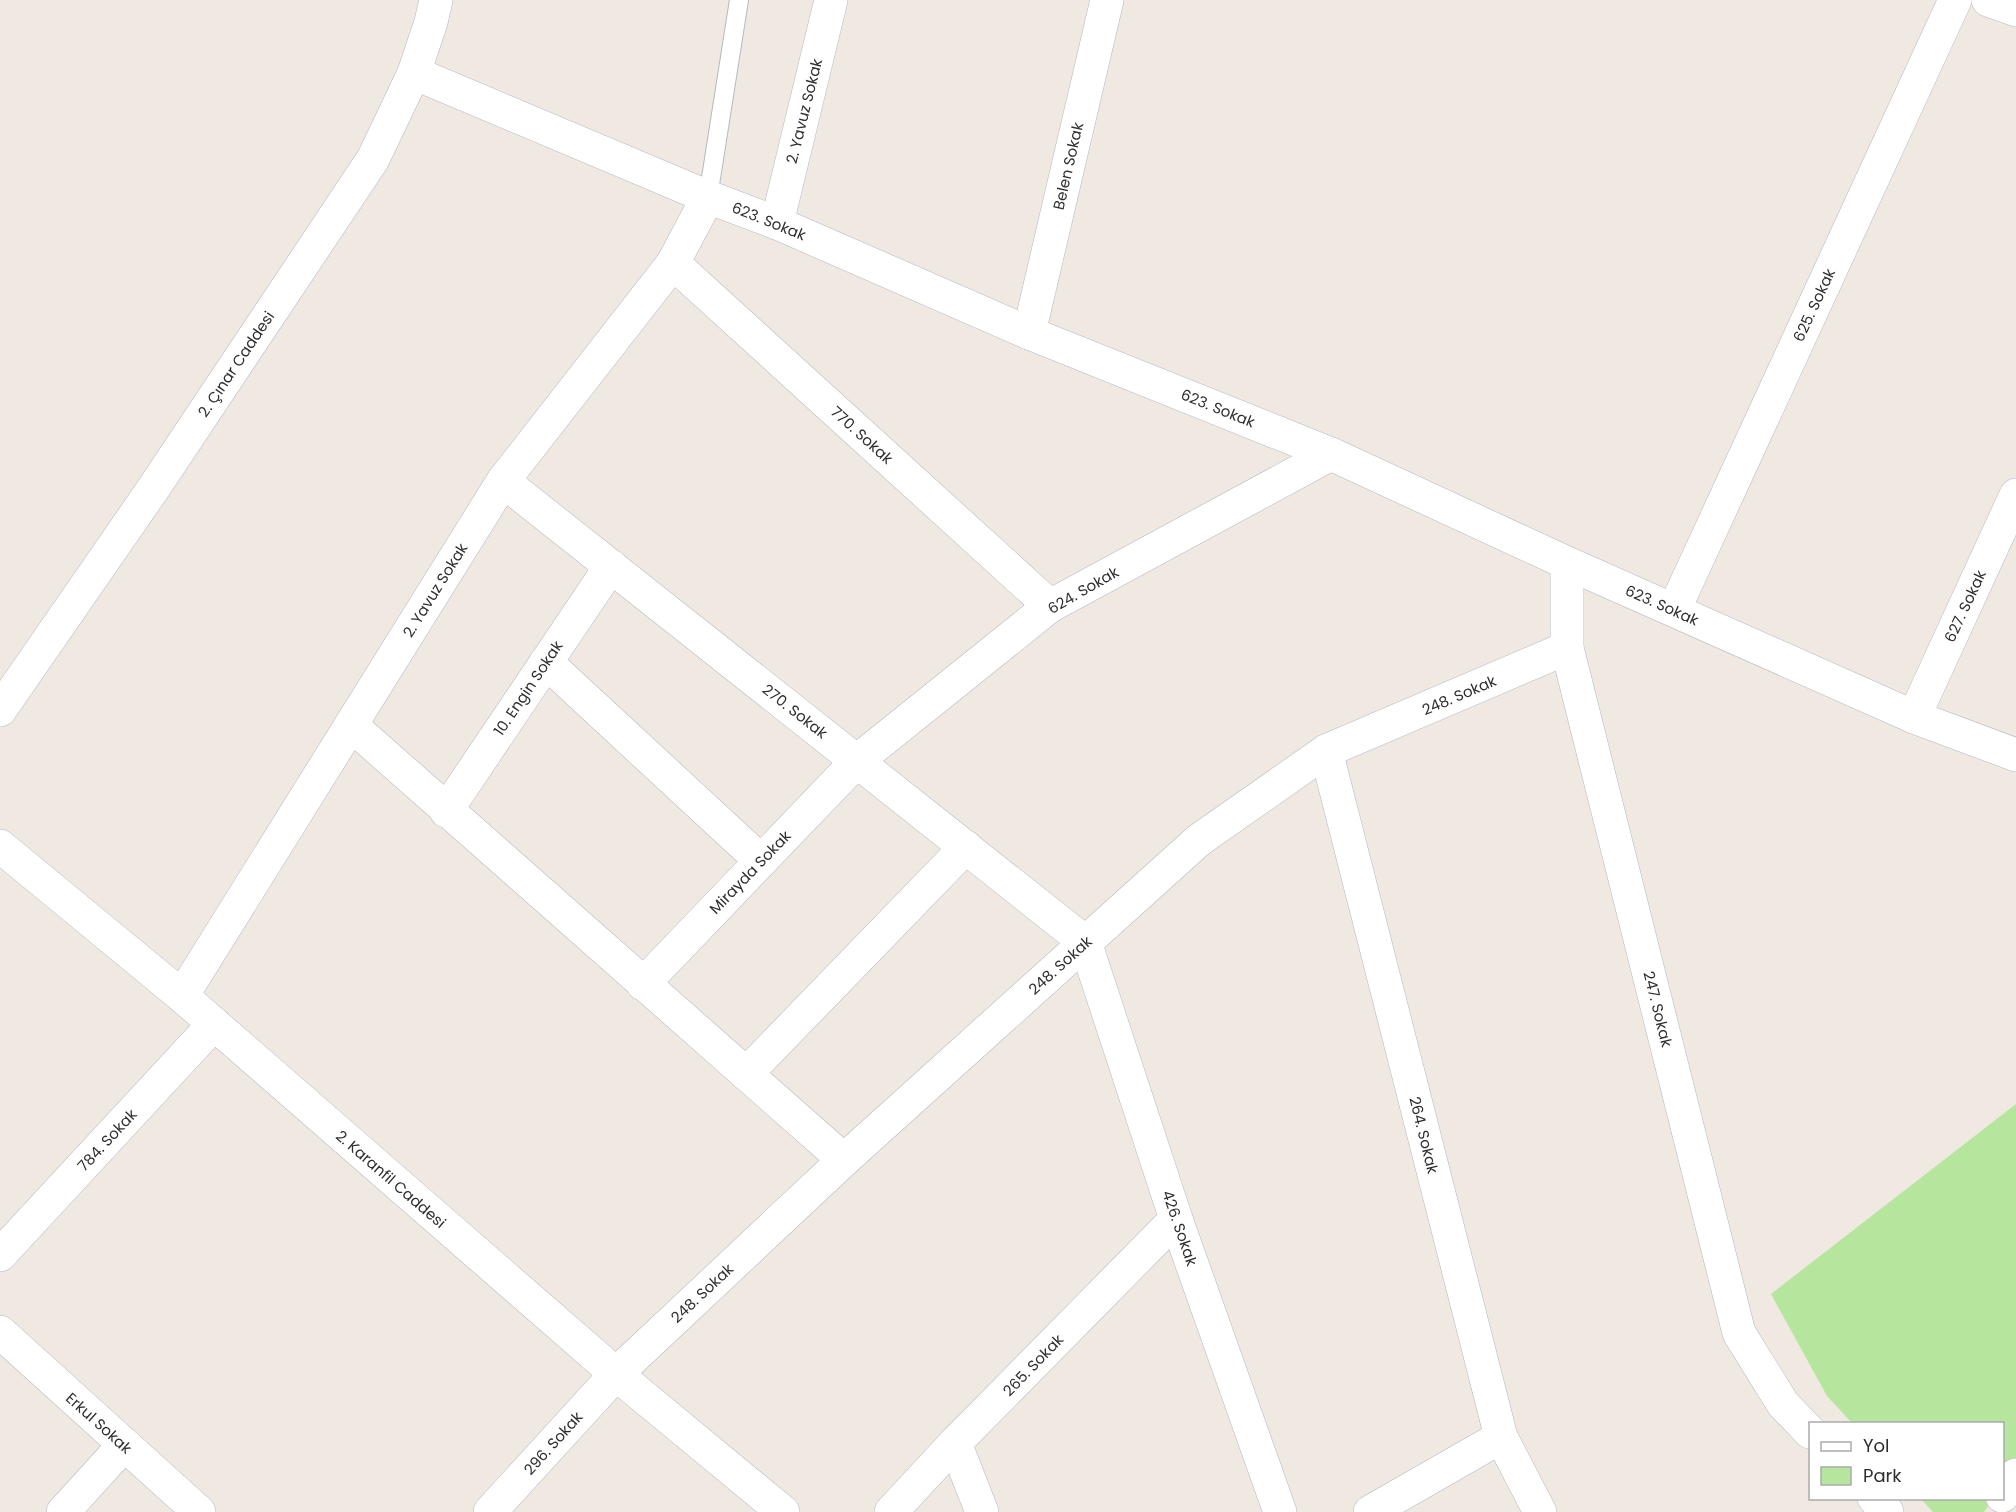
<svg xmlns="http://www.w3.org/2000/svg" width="2016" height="1512" viewBox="0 0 2016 1512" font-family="Poppins,sans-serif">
	<rect width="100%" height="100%" fill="#efe9e1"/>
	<!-- green -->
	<g fill="#b6e59e">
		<polygon points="2016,1104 2016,1462 2003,1483 2002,1424 1852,1423 1827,1396 1771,1294"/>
		<polygon points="1921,1499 1993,1499 1984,1512 1933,1512"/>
	</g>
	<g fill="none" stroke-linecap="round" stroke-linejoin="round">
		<defs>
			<polyline id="lane" points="708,197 739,0"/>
			<g id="street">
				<polyline points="1988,0 2016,10"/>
				<polyline points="414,73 708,197 777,223 1029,333 1331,454 1567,563 1914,717 2016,755"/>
				<polyline points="777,223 831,0"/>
				<polyline points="673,263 1050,606"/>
				<polyline points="1029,333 1107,0"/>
				<polyline points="503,481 1085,942 1176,1219 1280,1512"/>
				<polyline points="1567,563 1567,648 1739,1333 1783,1404 1810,1432"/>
				<polyline points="1674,610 1955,0"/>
				<polyline points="546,662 761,861"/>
				<polyline points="1914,717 2016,495"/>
				<polyline points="351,725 844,1160"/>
				<polyline points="1326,751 1501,1437 1540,1512"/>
				<polyline points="446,811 611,566"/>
				<polyline points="643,984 858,760 1050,606 1331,454"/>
				<polyline points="182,996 503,481 673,263 708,197"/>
				<polyline points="746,1074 966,847"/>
				<polyline points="0,1255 214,1024"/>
				<polyline points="0,1332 199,1512"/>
				<polyline points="955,1443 982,1512"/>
				<polyline points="2002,1496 2016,1475"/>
				<polyline points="1874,1498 1887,1512"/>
				<polyline points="63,1512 124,1445"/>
				<polyline points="490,1512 616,1374 844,1160 1199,840 1326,751 1567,648"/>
				<polyline points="891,1512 955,1443 1176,1219"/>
				<polyline points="1370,1512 1501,1437"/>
			</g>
			<g id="secondary">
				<polyline points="0,710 153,489 373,159 414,73 431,22 436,0"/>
				<polyline points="0,846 182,996 616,1374 783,1512"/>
			</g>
		</defs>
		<!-- lane casing -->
		<use href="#lane" stroke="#b4b7c1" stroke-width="20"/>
		<!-- street casing -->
		<use href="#street" stroke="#b4b7c1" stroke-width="34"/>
		<!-- secondary casing -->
		<use href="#secondary" stroke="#b4b7c1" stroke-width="34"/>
		<!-- lane -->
		<use href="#lane" stroke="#fff" stroke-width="18"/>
		<!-- street -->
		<use href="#street" stroke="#fff" stroke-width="33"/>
		<!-- secondary -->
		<use href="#secondary" stroke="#fff" stroke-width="33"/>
	</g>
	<g text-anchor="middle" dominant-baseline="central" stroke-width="4.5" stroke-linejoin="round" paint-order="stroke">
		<!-- street labels -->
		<g font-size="15" fill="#2e2e2e" stroke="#fff">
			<text transform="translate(804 111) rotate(-76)">2. Yavuz Sokak</text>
			<text transform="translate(1068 166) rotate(-77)">Belen Sokak</text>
			<text transform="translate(769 221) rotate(22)">623. Sokak</text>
			<text transform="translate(1814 305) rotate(-65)">625. Sokak</text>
			<text transform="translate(236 364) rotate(-56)">2. Çınar Caddesi</text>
			<text transform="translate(1218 408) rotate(22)">623. Sokak</text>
			<text transform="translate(862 435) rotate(42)">770. Sokak</text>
			<text transform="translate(435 590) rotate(-58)">2. Yavuz Sokak</text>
			<text transform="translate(1083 590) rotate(-30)">624. Sokak</text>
			<text transform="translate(1662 605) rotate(24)">623. Sokak</text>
			<text transform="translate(1965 606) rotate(-65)">627. Sokak</text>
			<text transform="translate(528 688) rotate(-56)">10. Engin Sokak</text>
			<text transform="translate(1459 695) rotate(-23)">248. Sokak</text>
			<text transform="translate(795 711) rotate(38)">270. Sokak</text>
			<text transform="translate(750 872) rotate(-46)">Mirayda Sokak</text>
			<text transform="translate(1060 965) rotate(-42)">248. Sokak</text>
			<text transform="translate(1658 1009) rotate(76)">247. Sokak</text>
			<text transform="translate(1424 1135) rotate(76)">264. Sokak</text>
			<text transform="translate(107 1140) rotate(-47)">784. Sokak</text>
			<text transform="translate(391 1179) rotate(41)">2. Karanfil Caddesi</text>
			<text transform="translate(1180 1228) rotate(71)">426. Sokak</text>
			<text transform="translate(702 1293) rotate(-43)">248. Sokak</text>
			<text transform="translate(1033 1365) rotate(-46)">265. Sokak</text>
			<text transform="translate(99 1423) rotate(42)">Erkul Sokak</text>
			<text transform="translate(553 1443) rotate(-48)">296. Sokak</text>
		</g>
	</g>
	<!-- legend -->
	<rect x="1809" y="1422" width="195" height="78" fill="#ffffff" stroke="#ababab" stroke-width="1.5"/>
	<rect x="1821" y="1442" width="30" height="9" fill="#ffffff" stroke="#ababab" stroke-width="1.5"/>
	<text x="1863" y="1452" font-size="18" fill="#2e2e2e">Yol</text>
	<rect x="1821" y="1467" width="30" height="18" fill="#b6e59e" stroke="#ababab" stroke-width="1.5"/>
	<text x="1863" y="1482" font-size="18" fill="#2e2e2e">Park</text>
</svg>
